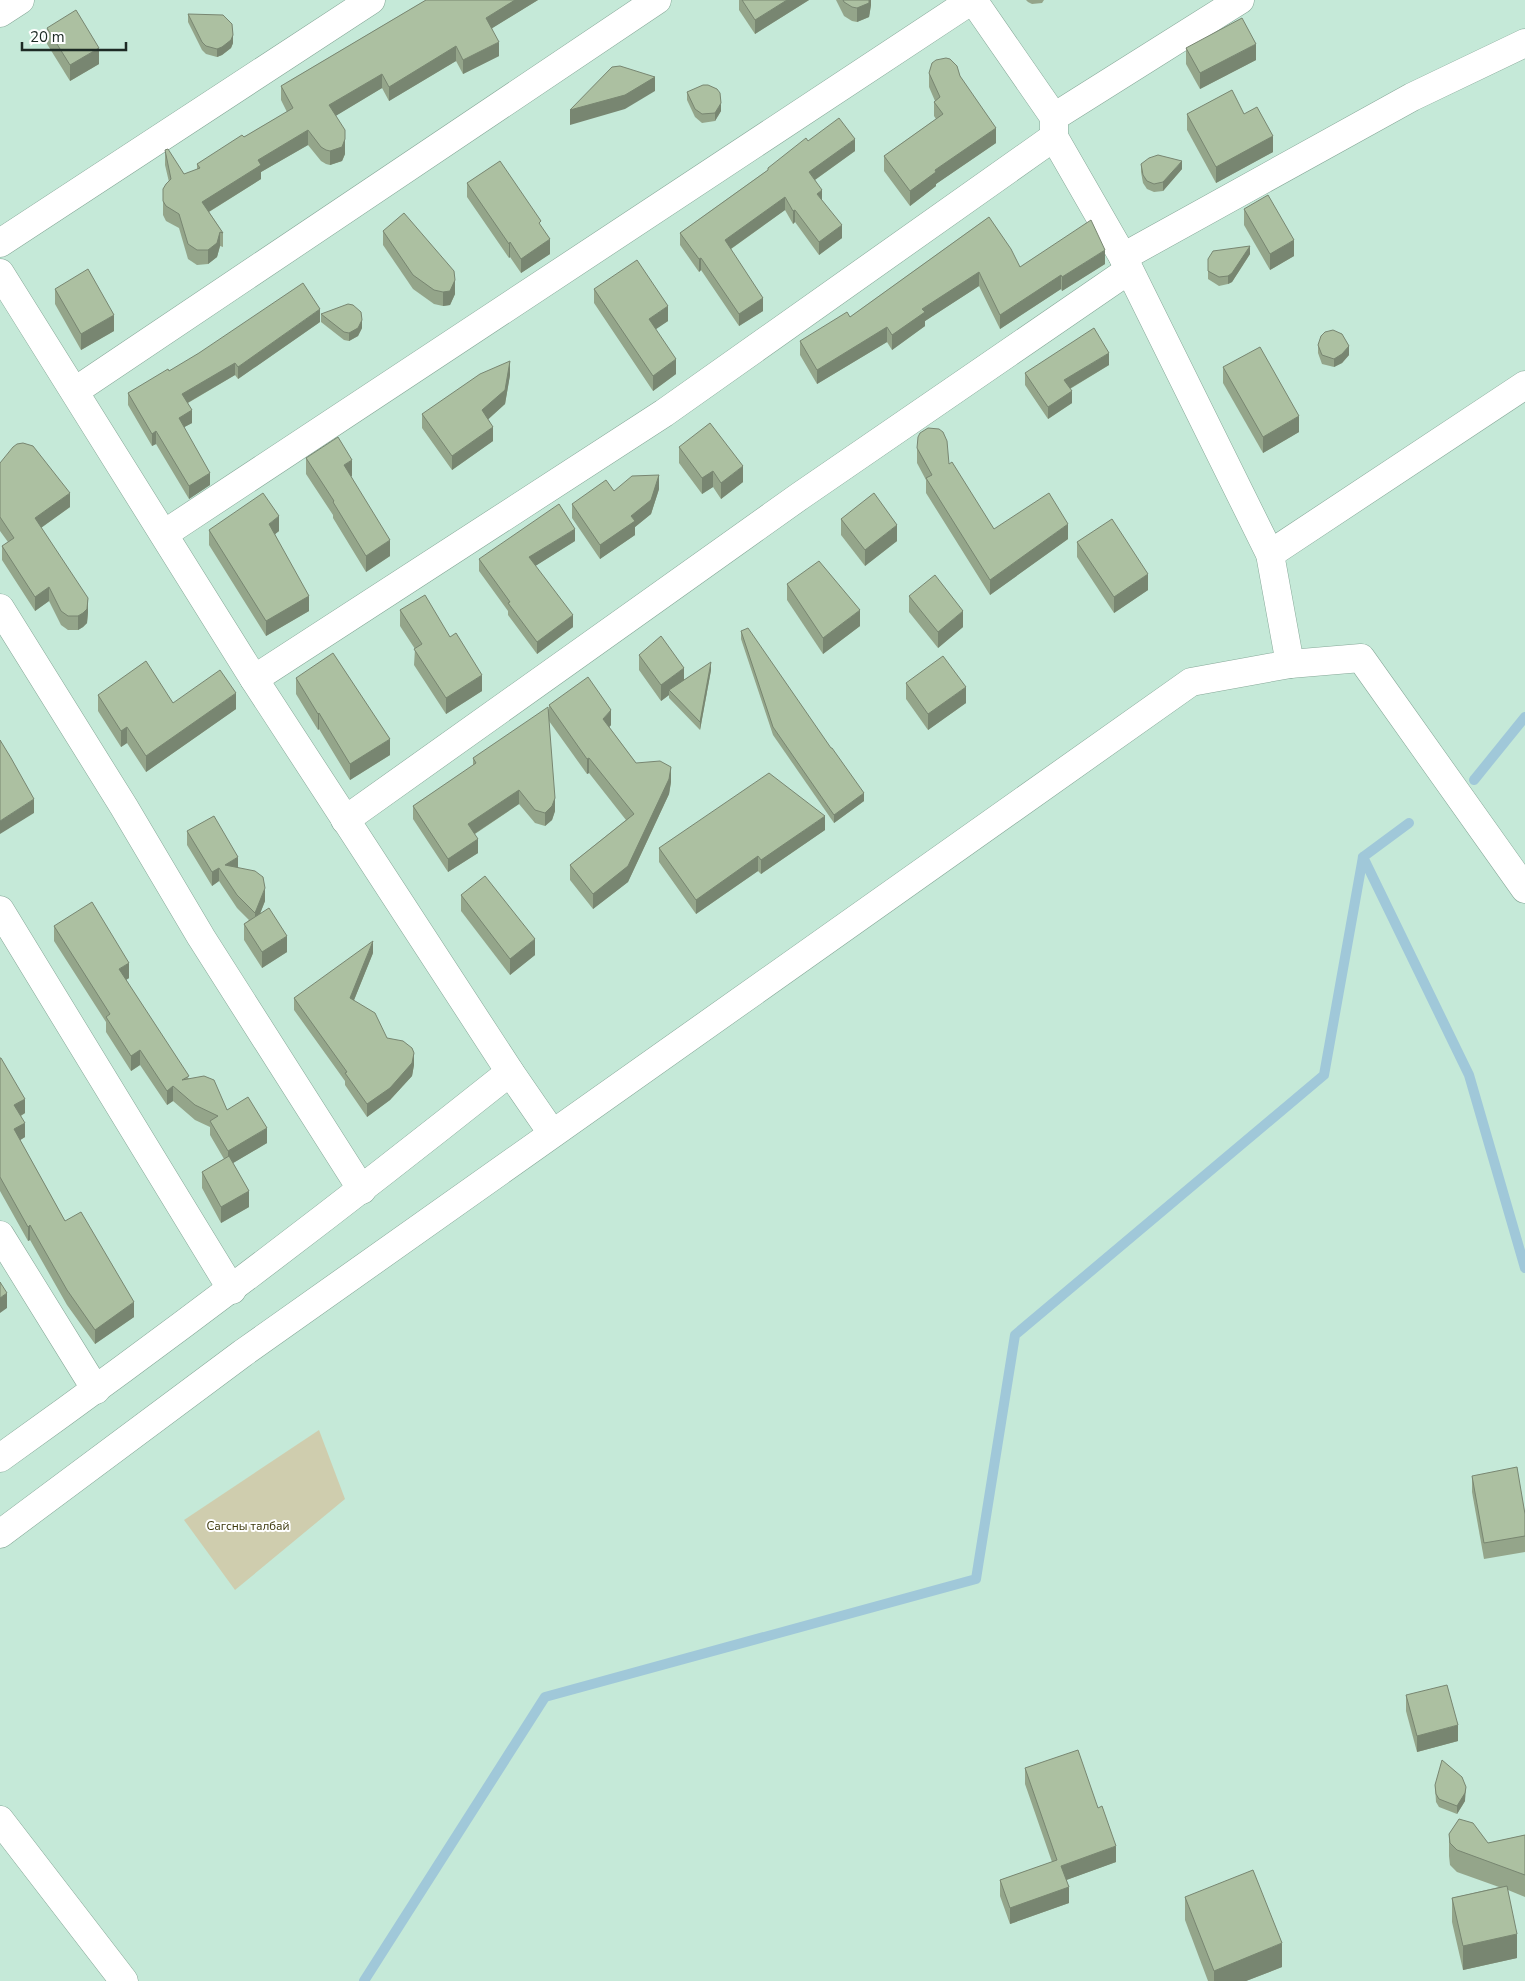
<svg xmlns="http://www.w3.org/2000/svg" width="1525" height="1981" viewBox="0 0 1525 1981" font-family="'Nunito Sans',sans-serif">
	<rect width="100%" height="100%" fill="#c5e9d8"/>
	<!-- green -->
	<polygon fill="#cfcdae" points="319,1430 345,1499 235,1590 184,1520"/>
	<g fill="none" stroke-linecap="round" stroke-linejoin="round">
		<!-- stream -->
		<g stroke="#a0c8d9" stroke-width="10">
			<polyline points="1474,780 1525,717"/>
			<polyline points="1409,823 1363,857 1469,1075 1525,1268"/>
			<polyline points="364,1981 545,1697 976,1579 1015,1335 1324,1075 1363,857"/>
		</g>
		<defs>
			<g id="minor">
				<polyline points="973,0 1054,117 1054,137 1123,257 1270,554 1290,664"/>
				<polyline points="0,13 20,0"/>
				<polyline points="1054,117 1240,0"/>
				<polyline points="0,243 371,0"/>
				<polyline points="1123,257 1412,97 1525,43"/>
				<polyline points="0,273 254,679 510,1072 552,1133"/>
				<polyline points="75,391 657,0"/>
				<polyline points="164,534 972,0"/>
				<polyline points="1270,554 1525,385"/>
				<polyline points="0,608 124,807 201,937 362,1190"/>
				<polyline points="254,679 664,413 1054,137"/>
				<polyline points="345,820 800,496 1129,270"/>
				<polyline points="0,910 232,1290"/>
				<polyline points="0,1235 96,1390"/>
				<path d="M0,1458C174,1334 343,1205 510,1072"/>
				<polyline points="0,1820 124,1981"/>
			</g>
			<polyline id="tertiary" points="0,1534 243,1353 1191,682 1290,664 1361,658 1525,889"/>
		</defs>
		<!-- minor casing -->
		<use href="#minor" stroke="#86a898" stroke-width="29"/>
		<!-- tertiary casing -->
		<use href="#tertiary" stroke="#86a898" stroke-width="29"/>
		<!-- minor -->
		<use href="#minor" stroke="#fff" stroke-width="28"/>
		<!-- tertiary -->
		<use href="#tertiary" stroke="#fff" stroke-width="28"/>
	</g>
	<!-- wall -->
	<g fill="#94a58a">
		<polygon points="426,0 538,0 492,28 499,56 463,74 456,61 389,101 382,88 335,116 345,154 342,161 330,165 326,164 321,161 308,145 261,172 261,179 209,212 223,233 223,247 220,246 217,257 208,264 197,265 188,259 179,228 166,221 163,215 163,189 169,182 165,165 165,150 184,174 197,170 197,164 287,112 281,100 281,86"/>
		<polygon points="739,0 809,0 755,34 739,10"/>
		<polygon points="836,0 871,0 871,5 869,17 857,22 852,21 844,16"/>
		<polygon points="1026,0 1044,0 1042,3 1032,4 1028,2"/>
		<polygon points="188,14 233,43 231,48 222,55 217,57 206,54 202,50 188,22"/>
		<polygon points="47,28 99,64 70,81 47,44"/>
		<polygon points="1186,48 1256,60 1200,89 1186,64"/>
		<polygon points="929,73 960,76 996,143 936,184 936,186 910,206 884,171 884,156 936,119 934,116 934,102 935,101 929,87"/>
		<polygon points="687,92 721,111 715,121 702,123 695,117 687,100"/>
		<polygon points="1187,114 1244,114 1273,152 1216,183 1187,130"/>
		<polygon points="808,141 855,151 815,180 822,201 842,238 819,255 795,222 793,224 785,210 731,249 763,311 739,326 701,270 699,272 680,245 680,233 768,170 768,168"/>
		<polygon points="1141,164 1182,169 1163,191 1154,192 1147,189 1143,183 1141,172"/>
		<polygon points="467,183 541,226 550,254 521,273 510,257 509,258 467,197"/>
		<polygon points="1244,209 1294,256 1270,270 1244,225"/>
		<polygon points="989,217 1020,267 1105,264 1062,291 1061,289 1000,329 979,286 925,321 925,326 892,350 887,342 817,384 800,355 800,341 850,317"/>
		<polygon points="383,231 455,294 450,305 443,306 434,304 413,289 383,245"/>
		<polygon points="1250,254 1232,282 1228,284 1219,286 1208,279 1208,259"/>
		<polygon points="55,289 114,331 81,350 55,304"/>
		<polygon points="594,289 668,321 655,329 676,374 653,391 594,303"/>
		<polygon points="321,314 362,328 358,336 349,341 344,340 321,322"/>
		<polygon points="320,322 238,379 235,375 188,403 192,423 184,427 210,485 189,499 156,444 152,446 128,405 128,393 169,371"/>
		<polygon points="1318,345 1349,355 1342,363 1334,367 1322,364 1318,353"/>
		<polygon points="1109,365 1070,389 1072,403 1048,419 1025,385 1025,373"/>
		<polygon points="1223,367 1299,432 1263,453 1223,383"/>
		<polygon points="510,375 505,404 488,419 493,441 452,470 422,428 422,414"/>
		<polygon points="679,447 743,482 721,499 713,487 702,494 679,463"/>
		<polygon points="917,448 949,464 994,529 1068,539 990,595 926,493 926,480 917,463"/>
		<polygon points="306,458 352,476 351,476 390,556 366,572 333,518 333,515 306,474"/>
		<polygon points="0,463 70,507 41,528 88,612 87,623 83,627 78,630 68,630 61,625 49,601 35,611 2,560 2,546 8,542 0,531"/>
		<polygon points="659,489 651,514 635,527 635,535 600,559 572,518 572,504 614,491"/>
		<polygon points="841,519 897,541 865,566 841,535"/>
		<polygon points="209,530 279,531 275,534 309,611 266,636 209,545"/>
		<polygon points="575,541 535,566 573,627 537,654 508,615 508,611 479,571 479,559"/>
		<polygon points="1077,542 1148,590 1114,613 1077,557"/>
		<polygon points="787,584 860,626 823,654 787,600"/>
		<polygon points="909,596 963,627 938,648 909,612"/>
		<polygon points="400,610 482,691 446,714 414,665 415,649 400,626"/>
		<polygon points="741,631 864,801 834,823 773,735 741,639"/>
		<polygon points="639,655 684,680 711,670 700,730 669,698 669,695 661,701 639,670"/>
		<polygon points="296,678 390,755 350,780 319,729 318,730 296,694"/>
		<polygon points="906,683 966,703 928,730 906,699"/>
		<polygon points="98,695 173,703 236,709 146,772 127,743 121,747 98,711"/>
		<polygon points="549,705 611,725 609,727 636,763 671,782 669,794 628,882 593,909 570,880 570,865 626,820 589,773 587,774 549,721 555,811 552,820 545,826 535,823 519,804 475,834 478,853 448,872 413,819 413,806 473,766 473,758 549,709"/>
		<polygon points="825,830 761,874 758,871 696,914 659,862 659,848"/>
		<polygon points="187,831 238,867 265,901 260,914 287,952 262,968 244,940 244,924 249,920 237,908 219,881 212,886 187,845"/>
		<polygon points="461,895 535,955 510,975 461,911"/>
		<polygon points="54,926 129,978 126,980 189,1079 267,1143 233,1163 249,1207 221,1223 202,1188 202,1172 224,1159 210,1135 210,1127 195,1120 173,1101 167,1105 140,1065 131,1071 106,1032 106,1022 54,941"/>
		<polygon points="373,953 354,1000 387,1038 414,1065 412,1076 390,1100 367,1117 345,1085 345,1081 294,1010 294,998"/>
		<polygon points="0,1058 25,1113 21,1116 25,1137 20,1140 65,1221 134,1317 95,1344 67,1305 30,1240 28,1241 0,1191"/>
		<polygon points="1472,1476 1525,1514 1525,1552 1484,1559 1472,1492"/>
		<polygon points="1406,1695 1458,1741 1417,1752 1406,1711"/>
		<polygon points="1025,1768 1116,1862 1066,1880 1069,1903 1010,1924 1000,1896 1000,1880 1052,1862 1025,1784"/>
		<polygon points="1435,1785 1465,1801 1457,1814 1439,1807 1436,1802"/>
		<polygon points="1449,1834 1488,1843 1525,1835 1525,1897 1508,1890 1517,1958 1463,1970 1452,1922 1452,1898 1499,1887 1457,1872 1450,1865 1449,1856"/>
		<polygon points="1185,1897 1282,1967 1246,1981 1208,1981 1185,1920"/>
	</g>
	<!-- shaded-wall -->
	<g fill="#788671">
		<polygon points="515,0 538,0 486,32 486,18"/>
		<polygon points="787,0 809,0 755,34 755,20"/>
		<polygon points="869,0 871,0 871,5 869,17 857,22 857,8"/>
		<polygon points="233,35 233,43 231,48 222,55 217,57 217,49"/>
		<polygon points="499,42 499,56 463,74 463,60"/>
		<polygon points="1256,44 1256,60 1200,89 1200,73"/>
		<polygon points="456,46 456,61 389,101 389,87"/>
		<polygon points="99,48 99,64 70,81 70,65"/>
		<polygon points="382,74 382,88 329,120 329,105"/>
		<polygon points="655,77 655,91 625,109 570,125 570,110"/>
		<polygon points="721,103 721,111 715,121 715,113"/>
		<polygon points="996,128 996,143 936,184 936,186 910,206 910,191 935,170"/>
		<polygon points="308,130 308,145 261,172 261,179 202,216 202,202 258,160"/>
		<polygon points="1273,136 1273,152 1216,183 1216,167"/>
		<polygon points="345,139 345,154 342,161 330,165 330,151"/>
		<polygon points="855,139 855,151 809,184 809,172"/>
		<polygon points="1182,161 1182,169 1163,191 1163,182"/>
		<polygon points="822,190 822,202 817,194"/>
		<polygon points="785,197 785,210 725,253 725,240"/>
		<polygon points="795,210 795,222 793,224 793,211"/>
		<polygon points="842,225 842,238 819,255 819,242"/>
		<polygon points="220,232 220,246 217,257 208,264 208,250"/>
		<polygon points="550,239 550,254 521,273 521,259"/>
		<polygon points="1294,240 1294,256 1270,270 1270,254"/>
		<polygon points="510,242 510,257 509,258 509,244"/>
		<polygon points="1250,246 1250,254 1232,282 1228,284 1228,276"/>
		<polygon points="1105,250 1105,264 1062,291 1062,277"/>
		<polygon points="701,258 701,270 699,272 699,259"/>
		<polygon points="979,272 979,286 925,321 925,326 892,350 892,335 922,309"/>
		<polygon points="1061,275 1061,289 1000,329 1000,315"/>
		<polygon points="455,280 455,294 450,305 443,306 443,292"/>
		<polygon points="763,298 763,311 739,326 739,314"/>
		<polygon points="668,306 668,321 649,334 649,319"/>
		<polygon points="320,309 320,322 238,379 238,367"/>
		<polygon points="114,315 114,331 81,350 81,334"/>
		<polygon points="362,320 362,328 358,336 349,341 349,333"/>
		<polygon points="887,327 887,342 817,384 817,370"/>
		<polygon points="1349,346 1349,355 1342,363 1334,367 1334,359"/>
		<polygon points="1109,353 1109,365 1064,392 1064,380"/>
		<polygon points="676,359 676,374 653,391 653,376"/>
		<polygon points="510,361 510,375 505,404 482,425 482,410"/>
		<polygon points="235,363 235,375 182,406 182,394"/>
		<polygon points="1072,391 1072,403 1048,419 1048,407"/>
		<polygon points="192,410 192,423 179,430 179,418"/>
		<polygon points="1299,416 1299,432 1263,453 1263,437"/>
		<polygon points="493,427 493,441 452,470 452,456"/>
		<polygon points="156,431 156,444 152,446 152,434"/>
		<polygon points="352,460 352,476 344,481 344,465"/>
		<polygon points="743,466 743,482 721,499 721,483"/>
		<polygon points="713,471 713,487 702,494 702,478"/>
		<polygon points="210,473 210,485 189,499 189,486"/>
		<polygon points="659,475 659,489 651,514 635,527 635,535 600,559 600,545 631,516"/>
		<polygon points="70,493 70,507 35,532 35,518"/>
		<polygon points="279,516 279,531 269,539 269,524"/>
		<polygon points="1068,524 1068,539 990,595 990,580"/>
		<polygon points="897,525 897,541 865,566 865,550"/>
		<polygon points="575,529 575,541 529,570 529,557"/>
		<polygon points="390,540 390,556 366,572 366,556"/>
		<polygon points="1148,574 1148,590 1114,613 1114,597"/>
		<polygon points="49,587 49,601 35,611 35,597"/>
		<polygon points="309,596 309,611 266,636 266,621"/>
		<polygon points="88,598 88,612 87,623 83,627 78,630 78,616"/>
		<polygon points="860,610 860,626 823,654 823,638"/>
		<polygon points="963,611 963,627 938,648 938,632"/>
		<polygon points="573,615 573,627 537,654 537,642"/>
		<polygon points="711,662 711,670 700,730 700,722"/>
		<polygon points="684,668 684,684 669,690 669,695 661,701 661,685"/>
		<polygon points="482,675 482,691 446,714 446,698"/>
		<polygon points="966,687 966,703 928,730 928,714"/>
		<polygon points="236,693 236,709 146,772 146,756"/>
		<polygon points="611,710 611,725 603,734 603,719"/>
		<polygon points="319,713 319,729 318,730 318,714"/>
		<polygon points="127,727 127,743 121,747 121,731"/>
		<polygon points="390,739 390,755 350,780 350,764"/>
		<polygon points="589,758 589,773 587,774 587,759"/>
		<polygon points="671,767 671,782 669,794 628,882 593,909 593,894"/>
		<polygon points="519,790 519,804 468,838 468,824"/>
		<polygon points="864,793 864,801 834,823 834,815"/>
		<polygon points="555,798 555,811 552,820 545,826 545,813"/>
		<polygon points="34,799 34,813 0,834 0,821"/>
		<polygon points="825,816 825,830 761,874 761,860"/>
		<polygon points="478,839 478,853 448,872 448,859"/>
		<polygon points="758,856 758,871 696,914 696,900"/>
		<polygon points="238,857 238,870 225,865"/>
		<polygon points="219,868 219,881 212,886 212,872"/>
		<polygon points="265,888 265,901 255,926 255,913"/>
		<polygon points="287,936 287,952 262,968 262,952"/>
		<polygon points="535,939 535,955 510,975 510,959"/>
		<polygon points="373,941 373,953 350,1010 350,998"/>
		<polygon points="129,963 129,978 119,984 119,969"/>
		<polygon points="140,1050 140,1065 131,1071 131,1056"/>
		<polygon points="414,1053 414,1065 412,1076 390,1100 367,1117 367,1104"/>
		<polygon points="173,1086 173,1101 167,1105 167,1091"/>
		<polygon points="25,1099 25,1113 14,1119 14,1105"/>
		<polygon points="25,1123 25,1137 14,1144 14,1129"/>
		<polygon points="267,1128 267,1143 228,1166 228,1151"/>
		<polygon points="249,1191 249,1207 221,1223 221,1207"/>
		<polygon points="30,1225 30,1240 28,1241 28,1227"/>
		<polygon points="7,1293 7,1308 0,1313 0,1298"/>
		<polygon points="134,1302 134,1317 95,1344 95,1330"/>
		<polygon points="1458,1725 1458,1741 1417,1752 1417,1736"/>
		<polygon points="1466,1787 1465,1801 1457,1814 1457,1806"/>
		<polygon points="1116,1846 1116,1862 1061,1882 1061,1866"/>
		<polygon points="1069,1887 1069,1903 1010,1924 1010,1908"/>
		<polygon points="1517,1934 1517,1958 1463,1970 1463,1946"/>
		<polygon points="1282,1943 1282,1967 1246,1981 1214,1981 1214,1971"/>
	</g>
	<!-- building -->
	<g fill="#acc0a1" stroke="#788671">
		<polygon points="426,0 515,0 486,18 499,42 463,60 456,46 389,87 382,74 329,105 345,130 345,139 342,147 330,151 326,150 321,147 308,130 258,160 261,165 202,202 223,233 220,232 217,243 208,250 197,250 188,244 179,214 166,206 163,201 163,189 166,184 171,179 165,150 168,149 184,174 200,168 197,164 242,135 244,137 293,108 281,86"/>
		<polygon points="742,0 787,0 755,20"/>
		<polygon points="843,0 869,0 869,3 857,8 852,7 844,2"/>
		<polygon points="76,10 99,48 70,65 47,28"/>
		<polygon points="188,14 223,15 232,24 233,35 231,40 222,47 217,49 206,46 202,42"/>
		<polygon points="1242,18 1256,44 1200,73 1186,48"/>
		<polygon points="946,58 950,59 957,66 960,76 996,128 935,170 936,172 910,191 884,156 943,114 934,102 940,97 929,73 932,63 936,60"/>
		<polygon points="620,66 655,77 625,95 570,110 612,67"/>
		<polygon points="703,85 708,85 717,89 720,93 721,103 715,113 702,114 695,109 687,92"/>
		<polygon points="1232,90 1244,114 1257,107 1273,136 1216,167 1187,114"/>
		<polygon points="839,118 855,139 809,172 822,190 817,194 842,225 819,242 795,210 793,211 785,197 725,240 763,298 739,314 701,258 699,259 680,233 768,170 768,168 806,138 808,141"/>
		<polygon points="1158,155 1182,161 1163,182 1154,184 1147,181 1143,175 1141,164 1149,158"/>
		<polygon points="500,161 541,221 539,223 550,239 521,259 510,242 509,244 467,183"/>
		<polygon points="1268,195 1294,240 1270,254 1244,209"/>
		<polygon points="404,213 454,271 455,280 450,291 443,292 434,290 413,275 383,231"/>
		<polygon points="989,217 1011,249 1020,267 1091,220 1105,250 1062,277 1061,275 1000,315 979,272 922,309 925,312 892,335 887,327 817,370 800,341 847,312 850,317"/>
		<polygon points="1250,246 1232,273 1228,276 1219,277 1208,271 1208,259 1213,251"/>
		<polygon points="637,260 668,306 649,319 676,359 653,376 594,289"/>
		<polygon points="88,269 114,315 81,334 55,289"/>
		<polygon points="303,283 320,309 238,367 235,363 182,394 192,410 179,418 210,473 189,486 156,431 152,434 128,393 168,369 169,371 199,353"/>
		<polygon points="348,304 353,305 361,312 362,320 358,328 349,333 344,332 321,314"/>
		<polygon points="1094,328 1109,353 1064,380 1072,391 1048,407 1025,373"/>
		<polygon points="1333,330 1342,334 1349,346 1342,354 1334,359 1322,355 1318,345 1321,336 1325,332"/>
		<polygon points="1260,347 1299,416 1263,437 1223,367"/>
		<polygon points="510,361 505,390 482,410 493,427 452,456 422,414 480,374"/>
		<polygon points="710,423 743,466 721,483 713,471 702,478 679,447"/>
		<polygon points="928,428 939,429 943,432 947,441 949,464 952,462 994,529 1049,493 1068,524 990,580 926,478 932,475 917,448 918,437 920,433"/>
		<polygon points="338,437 352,460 344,465 390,540 366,556 333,502 334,501 306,458"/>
		<polygon points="23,443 33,446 70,493 35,518 88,598 87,609 83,613 78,616 68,616 61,611 49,587 35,597 2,546 14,538 0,517 0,463 13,447 17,444"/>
		<polygon points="659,475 651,500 631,516 635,521 600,545 572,504 606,480 614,491 632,476"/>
		<polygon points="263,493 279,516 269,524 309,596 266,621 209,530"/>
		<polygon points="874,493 897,525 865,550 841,519"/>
		<polygon points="559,504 575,529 529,557 573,615 537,642 508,603 510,602 479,559"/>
		<polygon points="1112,519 1148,574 1114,597 1077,542"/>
		<polygon points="819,561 860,610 823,638 787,584"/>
		<polygon points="935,575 963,611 938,632 909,596"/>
		<polygon points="425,595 450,637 456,633 482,675 446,698 414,649 422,644 400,610"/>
		<polygon points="748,628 831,748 832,748 864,793 834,815 773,727 741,631"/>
		<polygon points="661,636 684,668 661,685 639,655"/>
		<polygon points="333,653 390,739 350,764 319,713 318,714 296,678"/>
		<polygon points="943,656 966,687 928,714 906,683"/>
		<polygon points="146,661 173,703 220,670 236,693 146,756 127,727 121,731 98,695"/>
		<polygon points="711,662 700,722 669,690"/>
		<polygon points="588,677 611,710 603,719 636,763 660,761 671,767 669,779 628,866 593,894 570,865 634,814 589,758 587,759 549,705"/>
		<polygon points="548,707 555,798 552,806 545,813 535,810 519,790 468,824 478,839 448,859 413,806 476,763 473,758"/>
		<polygon points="0,740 11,758 34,799 0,821"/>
		<polygon points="769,773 825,816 761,860 758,856 696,900 659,848"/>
		<polygon points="214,816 238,857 225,865 255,871 263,877 265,888 255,913 237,895 219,868 212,872 187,831"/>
		<polygon points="485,876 535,939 510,959 461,895"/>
		<polygon points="92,902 129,963 119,969 189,1076 182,1080 204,1076 214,1080 227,1110 248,1097 267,1128 228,1151 210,1121 218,1116 195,1105 173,1086 167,1091 140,1050 131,1056 106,1017 110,1014 54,926"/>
		<polygon points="269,908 287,936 262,952 244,924"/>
		<polygon points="373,941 350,998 375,1013 387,1038 403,1041 412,1048 414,1053 412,1063 390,1088 367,1104 345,1073 347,1072 294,998"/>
		<polygon points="0,1058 1,1058 25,1099 14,1105 25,1123 14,1129 65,1221 81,1212 134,1302 95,1330 67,1290 30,1225 28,1227 0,1177"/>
		<polygon points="229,1156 249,1191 221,1207 202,1172"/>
		<polygon points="0,1282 7,1293 0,1298"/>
		<polygon points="1517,1467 1525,1514 1525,1536 1484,1543 1472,1476"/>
		<polygon points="1447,1685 1458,1725 1417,1736 1406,1695"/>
		<polygon points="1078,1750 1098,1808 1102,1806 1116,1846 1061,1866 1069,1887 1010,1908 1000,1880 1057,1860 1025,1768"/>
		<polygon points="1442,1760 1462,1777 1466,1787 1465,1793 1457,1806 1439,1799 1436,1794 1435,1785"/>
		<polygon points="1459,1819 1473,1823 1488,1843 1525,1835 1525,1875 1457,1850 1450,1843 1449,1834"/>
		<polygon points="1253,1870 1282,1943 1214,1971 1185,1897"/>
		<polygon points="1507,1886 1517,1934 1463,1946 1452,1898"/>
	</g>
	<g text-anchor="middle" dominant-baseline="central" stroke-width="4" stroke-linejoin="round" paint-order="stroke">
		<!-- park labels -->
		<g font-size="12" fill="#3c380b" stroke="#fff">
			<text x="248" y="1526">Сагсны талбай</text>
		</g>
	</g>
	<!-- scale -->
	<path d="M22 42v8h104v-8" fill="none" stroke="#1d2a24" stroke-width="2.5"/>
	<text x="30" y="42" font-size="15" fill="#1d2a24" stroke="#ffffff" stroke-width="4" paint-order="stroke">20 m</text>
</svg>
